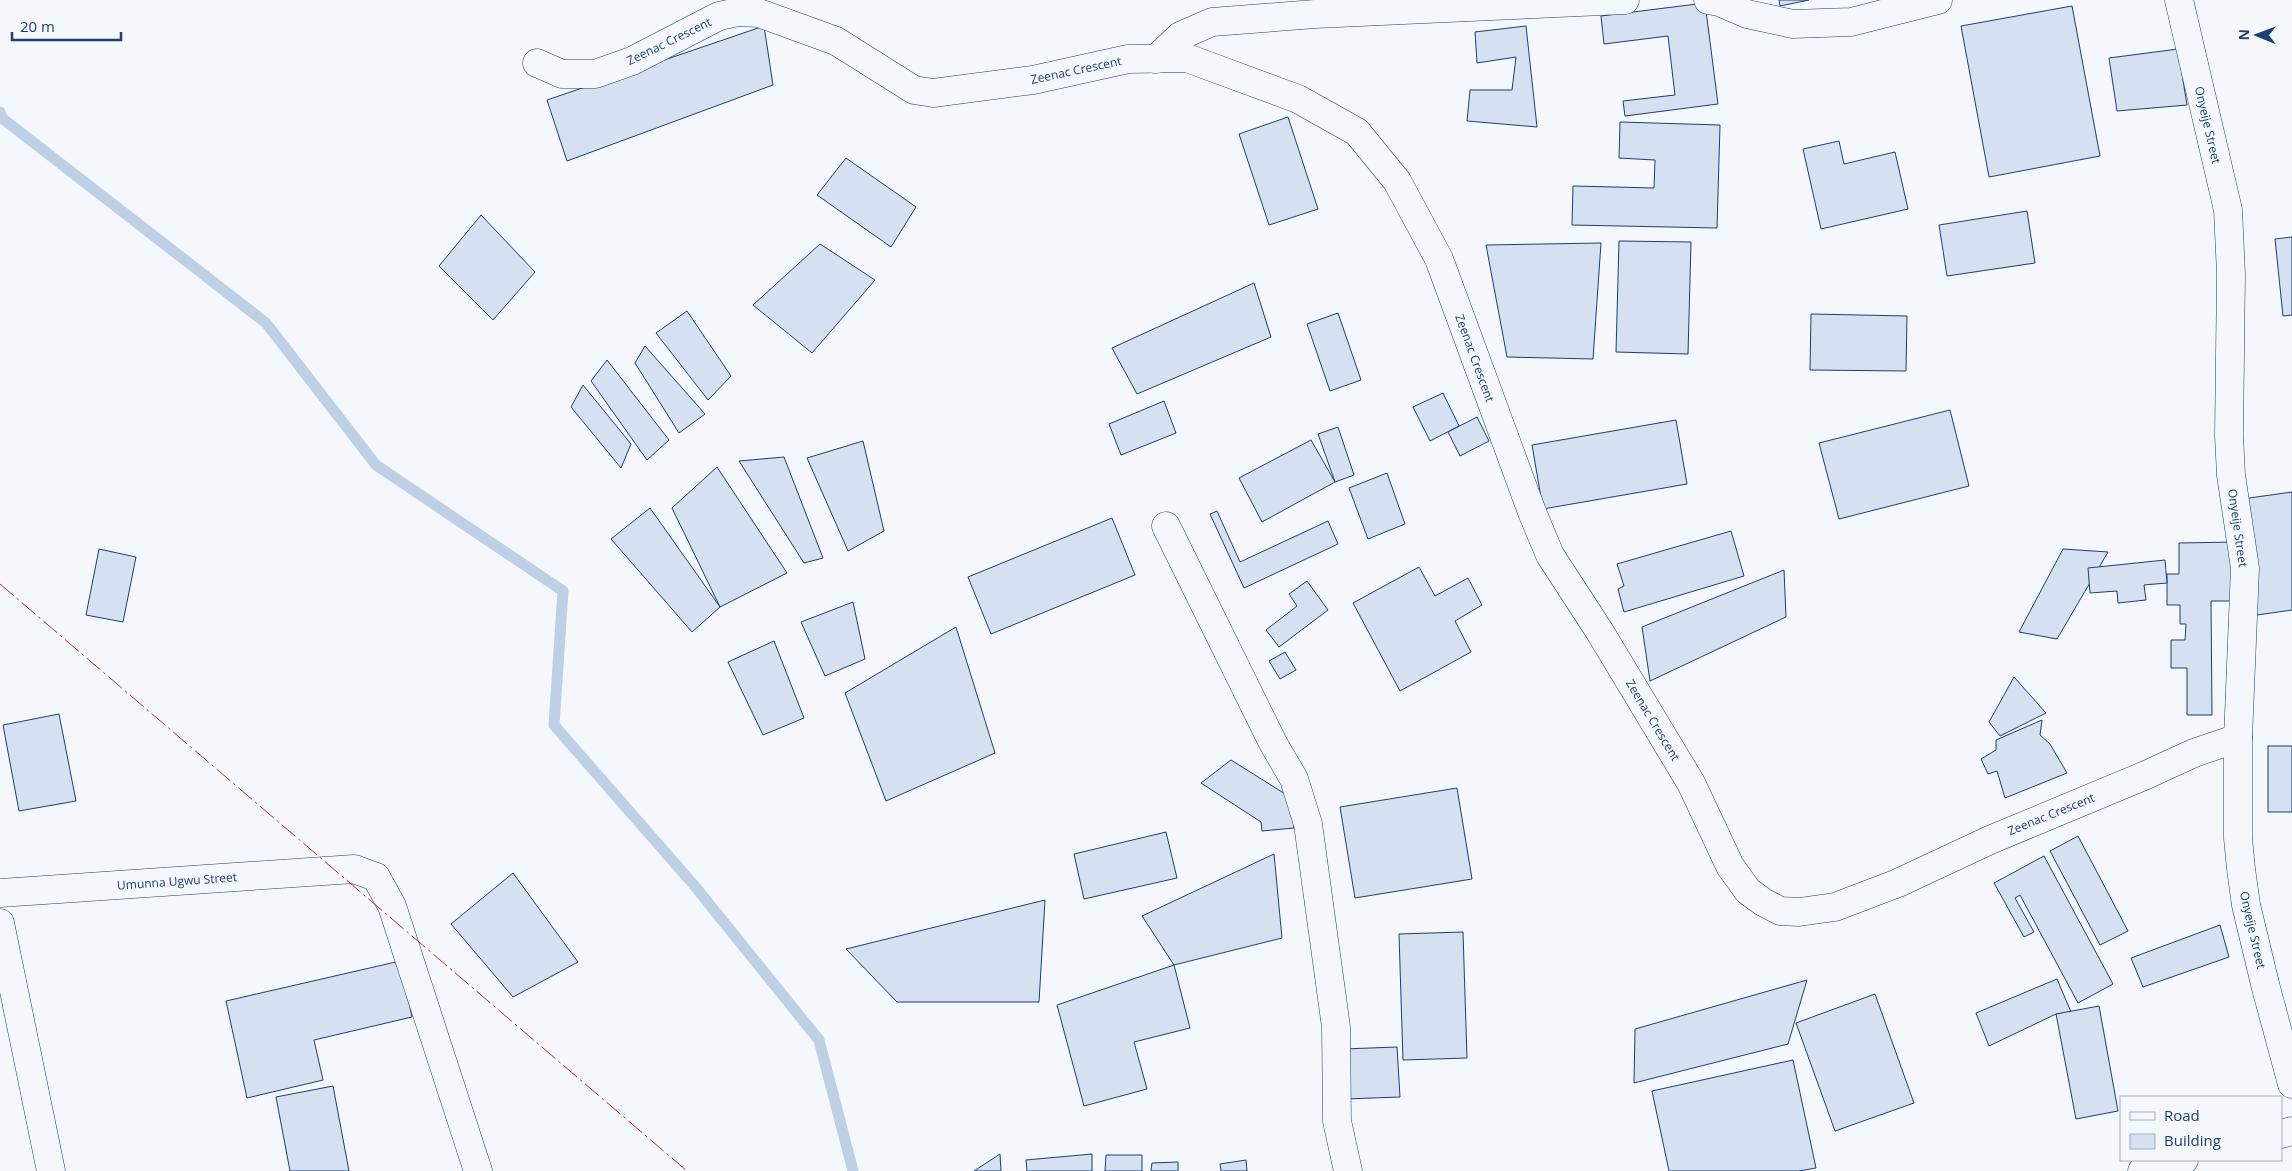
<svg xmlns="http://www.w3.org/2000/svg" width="2292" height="1171" viewBox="0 0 2292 1171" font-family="'Open Sans',sans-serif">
	<rect width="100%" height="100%" fill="#f4f7fb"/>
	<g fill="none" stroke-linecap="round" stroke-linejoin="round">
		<!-- stream -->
		<polyline stroke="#bed0e5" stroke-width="11" points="0,112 2,118 266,323 376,465 563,591 554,725 693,884 819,1040 853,1171"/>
	</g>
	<!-- building -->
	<g fill="#d5e0f0" stroke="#1d3f73">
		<polygon points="1779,0 1809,0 1780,6"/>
		<polygon points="1705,3 1718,104 1625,116 1623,101 1675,95 1668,36 1604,44 1601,16"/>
		<polygon points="2072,6 2100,156 1989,177 1961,26"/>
		<polygon points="764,26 773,85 567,161 547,100"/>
		<polygon points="1526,26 1537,127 1467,121 1470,90 1512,90 1516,57 1477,63 1475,32"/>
		<polygon points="2178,49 2187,105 2117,111 2109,58"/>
		<polygon points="1288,117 1318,209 1269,225 1239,134"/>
		<polygon points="1620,122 1720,125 1717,228 1572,225 1573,186 1654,188 1655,160 1619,158"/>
		<polygon points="1839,141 1844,164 1895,152 1908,209 1821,229 1803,149"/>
		<polygon points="846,158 916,207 891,247 817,195"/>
		<polygon points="2027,211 2035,263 1947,276 1939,225"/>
		<polygon points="481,215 535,272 493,320 439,266"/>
		<polygon points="2292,237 2292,315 2283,316 2275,239"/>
		<polygon points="1619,241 1691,242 1688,354 1616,352"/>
		<polygon points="1601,243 1593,359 1507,357 1486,245"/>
		<polygon points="820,244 875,280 812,353 753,305"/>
		<polygon points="1254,283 1271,337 1137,394 1112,348"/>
		<polygon points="687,311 731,376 708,400 656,333"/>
		<polygon points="1338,313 1361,380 1330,391 1307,324"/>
		<polygon points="1811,314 1907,316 1906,371 1810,370"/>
		<polygon points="645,346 705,414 679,433 635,363"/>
		<polygon points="607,360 669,440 647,460 591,381"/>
		<polygon points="583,385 631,444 621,468 571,407"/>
		<polygon points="1443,393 1459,426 1430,441 1413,407"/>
		<polygon points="1164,401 1176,433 1121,455 1109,424"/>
		<polygon points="1950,410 1969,486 1839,519 1819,443"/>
		<polygon points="1477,417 1489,441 1460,456 1448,432"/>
		<polygon points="1676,420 1687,484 1543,509 1532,445"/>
		<polygon points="1338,427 1354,475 1335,482 1318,434"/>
		<polygon points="1311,440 1335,482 1262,522 1239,478"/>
		<polygon points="863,441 884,531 848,551 807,458"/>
		<polygon points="784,457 823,558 804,563 739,461"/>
		<polygon points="717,467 787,573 720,607 672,508"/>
		<polygon points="1387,473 1405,524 1368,539 1349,488"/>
		<polygon points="2292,492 2292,610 2250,616 2235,500"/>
		<polygon points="650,508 720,607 692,632 611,539"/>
		<polygon points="1217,511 1240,562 1328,521 1338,544 1244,588 1210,514"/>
		<polygon points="1112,518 1135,575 991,634 968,577"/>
		<polygon points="1731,531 1744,576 1624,612 1618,589 1624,586 1617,564"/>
		<polygon points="2235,542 2235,601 2211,601 2212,715 2187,715 2187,668 2171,668 2171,640 2185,640 2186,624 2180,624 2180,605 2167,605 2167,574 2179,574 2179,543"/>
		<polygon points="99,549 136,557 123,622 86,615"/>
		<polygon points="2063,549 2108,552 2057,639 2019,632"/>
		<polygon points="2165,560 2167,583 2144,585 2146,600 2118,603 2117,591 2090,593 2088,568"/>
		<polygon points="1419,567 1435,596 1468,578 1482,605 1455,621 1471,652 1400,691 1353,603"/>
		<polygon points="1784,570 1786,617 1650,681 1642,627"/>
		<polygon points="1307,581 1328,610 1279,647 1266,630 1297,606 1289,594"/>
		<polygon points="853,602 865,659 825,676 801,622"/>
		<polygon points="956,627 995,753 886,801 845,693"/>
		<polygon points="774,641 804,718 763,735 728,662"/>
		<polygon points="1285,652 1296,670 1280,679 1269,661"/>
		<polygon points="2014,677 2046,713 2000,736 1989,722"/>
		<polygon points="59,714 76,801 19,811 3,725"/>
		<polygon points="2042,720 2040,735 2050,744 2067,773 2005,798 1997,771 1988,774 1981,759 1996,750 1996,740"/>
		<rect x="2268" y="746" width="24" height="66"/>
		<polygon points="1231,760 1290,797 1294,828 1262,831 1261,822 1201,783"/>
		<polygon points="1457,788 1472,879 1355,898 1340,807"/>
		<polygon points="1166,832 1177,878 1084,899 1074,854"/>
		<polygon points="2078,836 2128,931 2100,945 2050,851"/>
		<polygon points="1274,854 1282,938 1174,965 1142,916"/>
		<polygon points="2044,856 2113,984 2078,1003 2020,895 2015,898 2034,932 2024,937 1994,883"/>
		<polygon points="513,873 578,962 513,997 451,924"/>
		<polygon points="1045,900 1039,1002 897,1002 846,949"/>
		<polygon points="2220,925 2229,957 2143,987 2131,958"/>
		<polygon points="1463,932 1467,1058 1403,1060 1399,934"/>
		<polygon points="400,961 412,1017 314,1040 323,1080 247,1098 226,1001"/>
		<polygon points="1174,965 1190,1028 1134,1042 1147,1089 1084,1106 1057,1005"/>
		<polygon points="2057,979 2071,1012 2056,1014 1989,1046 1976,1013"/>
		<polygon points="1807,980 1788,1044 1634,1083 1635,1029"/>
		<polygon points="1875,994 1914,1103 1835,1131 1796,1023"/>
		<polygon points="2099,1006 2118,1111 2076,1119 2056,1014"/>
		<polygon points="1397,1047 1400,1097 1345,1099 1343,1049"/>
		<polygon points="1793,1060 1816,1168 1799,1171 1669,1171 1652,1091"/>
		<polygon points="333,1086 349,1171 290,1171 276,1097"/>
		<polygon points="1000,1154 1001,1171 974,1171"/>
		<polygon points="1092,1154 1092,1171 1027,1171 1026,1160"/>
		<polygon points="1106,1155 1142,1155 1142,1171 1105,1171"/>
		<polygon points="1246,1160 1247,1171 1221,1171 1220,1164"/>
		<polygon points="1178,1162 1178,1171 1151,1171 1152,1163"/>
	</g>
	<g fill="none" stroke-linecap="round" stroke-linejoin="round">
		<defs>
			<g id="minor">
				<polyline points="1708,0 1719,2 1747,14 1793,24 1851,22 1938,0"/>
				<polyline points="2179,0 2228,210 2231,274 2229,436 2231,475 2245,568 2238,738 2238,838 2241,869 2246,905 2266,988 2292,1084"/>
				<polyline points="1156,59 1180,36 1212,22 1315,14 1625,0"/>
				<polyline points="537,63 562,74 595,74 632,61 719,16 738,12 759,13 836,41 914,90 933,93 1033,80 1128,59 1187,58 1298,99 1357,132 1397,181 1439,259 1532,512 1550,555 1600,632 1691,783 1730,866 1748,891 1763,902 1780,911 1799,912 1835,907 1898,883 1990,840 2146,775 2194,753 2238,738"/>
				<polyline points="1166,526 1273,743 1294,779 1308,824 1336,1027 1337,1121 1348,1171"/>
				<polyline points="0,893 354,869 376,877 392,906 478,1171"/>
				<polyline points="0,923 51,1171"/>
				<polyline points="2281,1134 2292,1131"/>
				<polyline points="2142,1171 2184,1160"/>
			</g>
		</defs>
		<!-- minor casing -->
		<use href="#minor" stroke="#1d3f73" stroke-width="29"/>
		<!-- minor -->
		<use href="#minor" stroke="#f4f7fb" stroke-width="28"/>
		<!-- power -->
		<polyline stroke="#c62828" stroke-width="1" stroke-dasharray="18 4 2.5 4" stroke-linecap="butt" points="0,584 687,1171"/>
	</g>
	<g text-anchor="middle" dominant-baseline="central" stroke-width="4" stroke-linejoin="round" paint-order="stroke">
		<!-- street labels -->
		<g font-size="12" fill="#1d3f73" stroke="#f4f7fb">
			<text transform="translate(669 41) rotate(-26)">Zeenac Crescent</text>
			<text transform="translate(1076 70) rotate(-12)">Zeenac Crescent</text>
			<text transform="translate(2208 125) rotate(77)">Onyeije Street</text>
			<text transform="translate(1475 358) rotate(70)">Zeenac Crescent</text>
			<text transform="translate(2238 528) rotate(82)">Onyeije Street</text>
			<text transform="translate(1653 720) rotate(59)">Zeenac Crescent</text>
			<text transform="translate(2051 814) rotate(-22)">Zeenac Crescent</text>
			<text transform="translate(177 881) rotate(-4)">Umunna Ugwu Street</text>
			<text transform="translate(2253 930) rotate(77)">Onyeije Street</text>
		</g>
	</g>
	<!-- legend -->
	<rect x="2120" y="1096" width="162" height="65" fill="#f4f7fb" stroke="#9eadc5"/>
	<rect x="2130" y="1112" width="25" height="8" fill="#f4f7fb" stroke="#9eadc5"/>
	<text x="2164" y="1121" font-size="15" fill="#1d3f73">Road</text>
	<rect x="2130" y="1134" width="25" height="15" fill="#d5e0f0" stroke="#9eadc5"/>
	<text x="2164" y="1146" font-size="15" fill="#1d3f73">Building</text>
	<!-- north arrow -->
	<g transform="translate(2257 35) rotate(271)" stroke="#f4f7fb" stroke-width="4" paint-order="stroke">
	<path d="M0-4L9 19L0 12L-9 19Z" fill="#1d3f73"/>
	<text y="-8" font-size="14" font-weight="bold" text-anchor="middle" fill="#1d3f73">N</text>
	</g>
	<!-- scale -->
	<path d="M12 32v8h109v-8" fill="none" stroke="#1d3f73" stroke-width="2.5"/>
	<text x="20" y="32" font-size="15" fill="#1d3f73" stroke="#f4f7fb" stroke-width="4" paint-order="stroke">20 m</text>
</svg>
